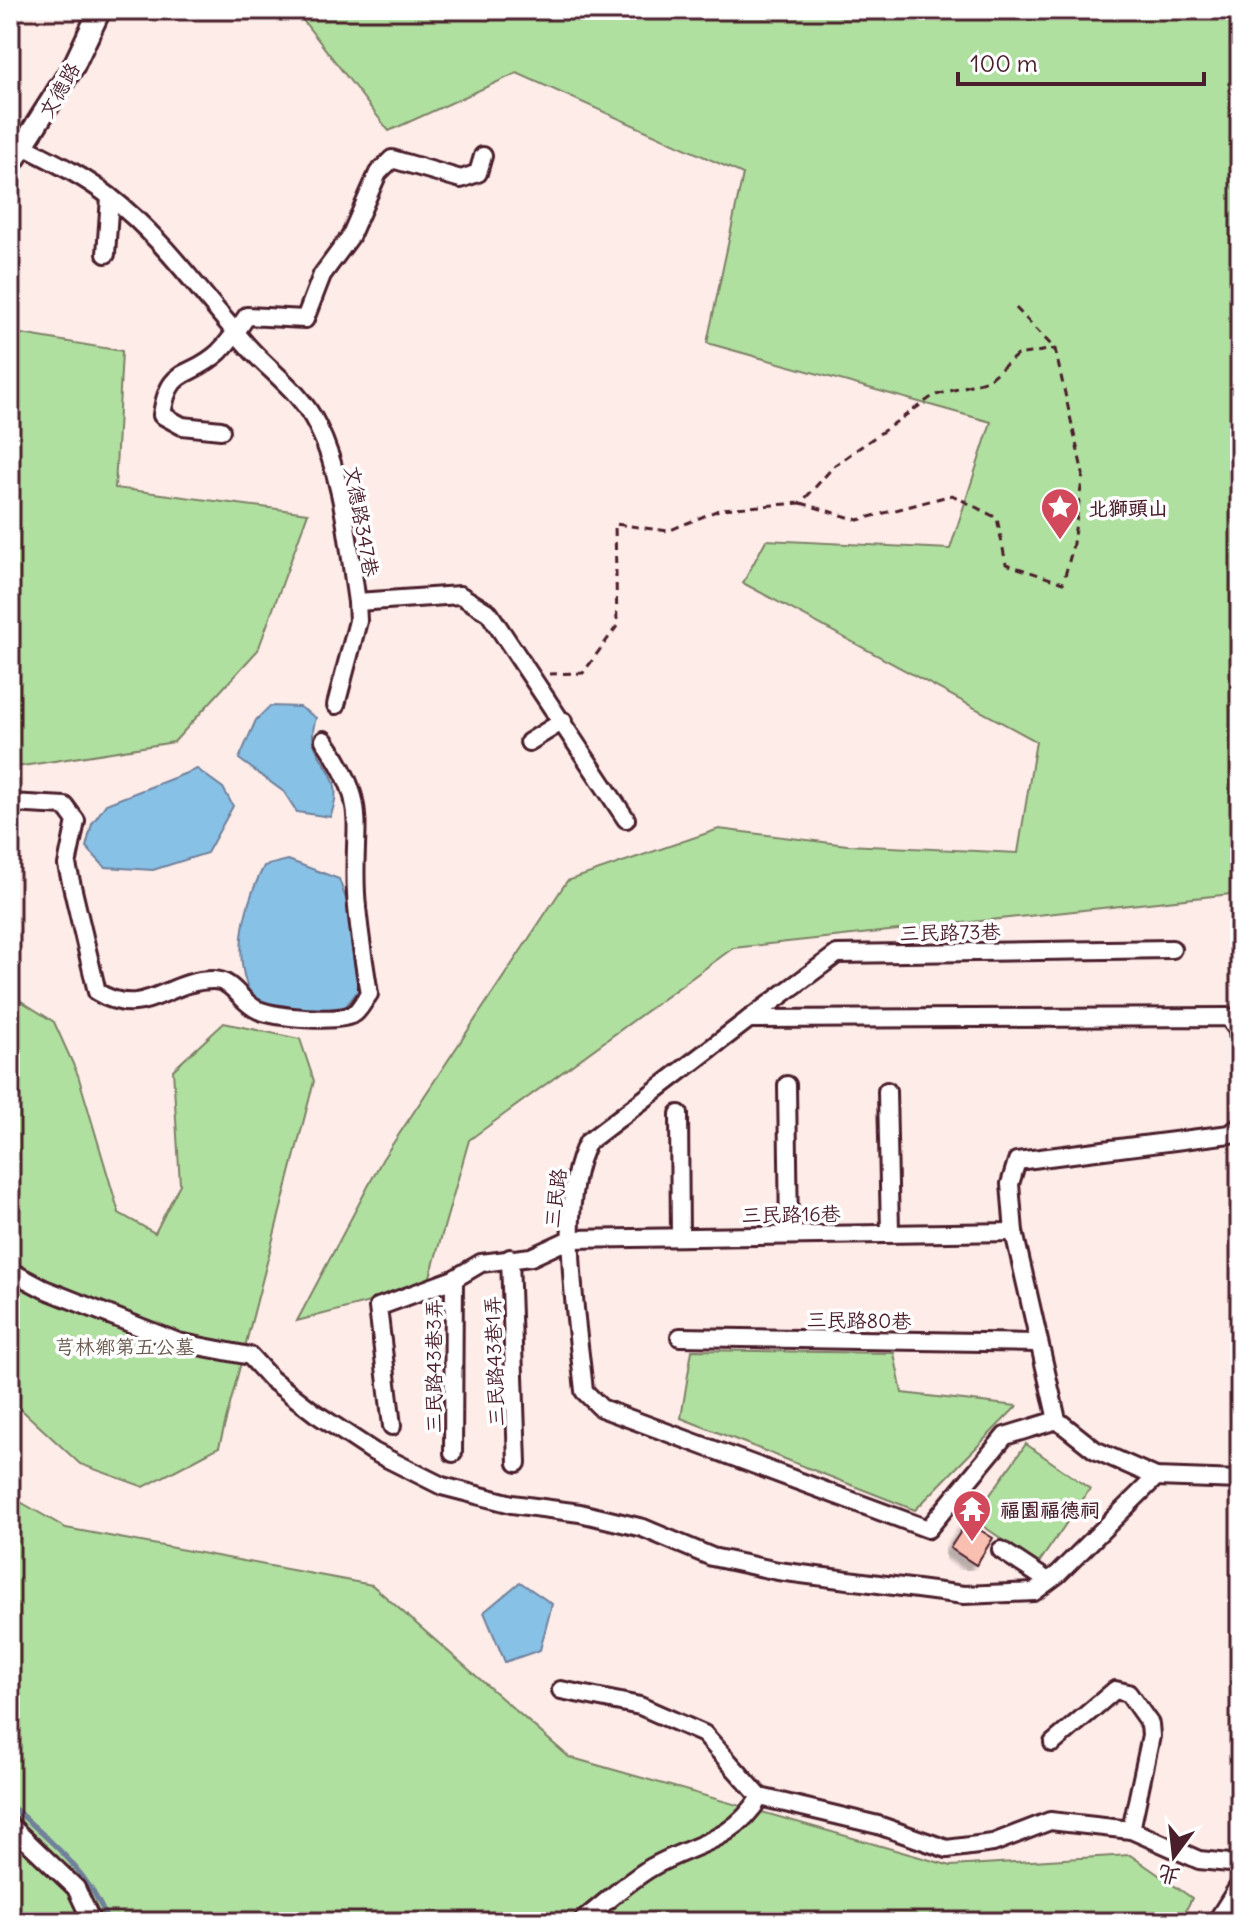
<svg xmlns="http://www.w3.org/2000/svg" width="1250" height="1932" viewBox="0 0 1250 1932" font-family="Delius,'LXGW WenKai TC',sans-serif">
	<defs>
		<filter id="shadow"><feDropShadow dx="-7" dy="7" stdDeviation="2" flood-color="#0004"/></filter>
	</defs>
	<rect width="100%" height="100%" fill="#fdece8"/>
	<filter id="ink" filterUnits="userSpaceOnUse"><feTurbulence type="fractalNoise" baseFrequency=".0125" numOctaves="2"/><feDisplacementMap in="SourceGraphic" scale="16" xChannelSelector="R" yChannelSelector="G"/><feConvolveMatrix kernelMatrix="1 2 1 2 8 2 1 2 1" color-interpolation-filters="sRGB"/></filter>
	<g filter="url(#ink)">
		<!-- green -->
		<g fill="#b0e0a0" stroke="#7d8066" stroke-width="2">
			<polygon points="295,10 1240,10 1240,893 733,948 469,1140 427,1287 297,1321 382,1160 567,881 719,829 847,845 1018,853 1036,741 743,583 766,540 950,549 991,422 707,343 743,174 517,73 389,131"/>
			<polygon points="10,332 122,351 115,488 308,513 258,650 174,742 10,768"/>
			<polygon points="10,994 54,1022 78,1075 119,1213 155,1233 180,1184 173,1070 224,1023 300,1039 314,1081 219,1447 144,1487 80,1464 10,1399"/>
			<polygon points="692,1350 894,1353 902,1393 1017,1406 915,1510 681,1418"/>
			<polygon points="1026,1444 1090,1489 1038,1564 973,1519"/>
			<polygon points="10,1496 66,1528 372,1585 569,1757 951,1866 1130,1855 1192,1898 1180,1922 10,1922"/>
		</g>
		<!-- water -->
		<g fill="#88c1e6" stroke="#6f809b" stroke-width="2">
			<path d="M270,706L300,707L316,718C300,762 352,765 330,817L297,812L284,792L239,759L256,720Z"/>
			<polygon points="197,769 223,788 233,806 207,853 153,870 105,867 86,847 92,824 106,804"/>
			<path d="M288,860L339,879L347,902L361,987L338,1016L307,1009L259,1007C228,967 243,907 264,866Z"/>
			<polygon points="520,1582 552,1604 540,1650 505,1662 484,1612"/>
		</g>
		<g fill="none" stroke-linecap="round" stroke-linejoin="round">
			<!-- stream -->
			<path stroke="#6f809b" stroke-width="5" d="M10,1805C50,1840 89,1871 108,1922"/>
		</g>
		<!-- building -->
		<polygon fill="#f9bfb1" stroke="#4a1f2b" stroke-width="2" filter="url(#shadow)" points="967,1522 993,1538 976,1565 950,1548"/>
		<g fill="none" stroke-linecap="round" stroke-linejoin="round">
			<defs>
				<g id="minor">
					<path d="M25,147C54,162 83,176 109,196C166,240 205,300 253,352C276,376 302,394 317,425C344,479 348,543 357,602L460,595L489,613L626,819"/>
					<polyline points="106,254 110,197"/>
					<path d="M221,430L182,426L162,415C169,364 189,380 219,352C230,341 239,328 247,316L305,319L322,275L350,237L378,173L392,159L461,179L478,173L483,156"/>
					<polyline points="336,705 358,621 357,602"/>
					<polyline points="529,742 563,721"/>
					<path d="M10,803L65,806L76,821L67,865L97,992C145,1021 166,980 213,980C234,980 240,1002 258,1010C275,1017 339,1024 355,1013C360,1009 365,999 369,994C364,961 358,928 356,894C352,821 371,808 324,740"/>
					<polyline points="749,1019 837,954 1172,949"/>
					<polyline points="787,1085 789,1234"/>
					<polyline points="887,1091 890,1232"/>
					<polyline points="679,1114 680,1236"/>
					<polyline points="1240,1126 1230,1134 1017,1161 1010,1184 1014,1232 1057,1420 1095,1450 1156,1477 1240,1480"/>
					<polyline points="510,1258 517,1463"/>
					<polyline points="10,1271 44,1289 178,1342 250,1356 271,1379 315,1413 374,1452 442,1486 512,1504 580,1513 643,1528 712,1557 778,1571 964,1595 1034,1592 1058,1574 1156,1477"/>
					<polyline points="680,1337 1038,1343"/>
					<path d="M1057,1420L1005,1436L928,1529L601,1408L584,1391C578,1326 555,1200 588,1142L749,1019L1228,1017L1238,1030L1240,1059"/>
					<polyline points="392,1426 378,1307 454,1279 481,1263 531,1257 570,1239 1014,1232"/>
					<polyline points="453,1453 454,1279"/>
					<polyline points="1001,1550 1048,1581"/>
					<polyline points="561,1690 640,1706 704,1734 760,1797 878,1825 947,1849 993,1843 1050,1821 1131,1830 1199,1860 1240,1864"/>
					<polyline points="1053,1743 1115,1690 1128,1693 1150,1724 1151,1736 1131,1830"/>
					<polyline points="10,1825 76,1888 92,1922"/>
					<path d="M583,1920C605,1903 628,1881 652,1867C694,1843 732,1843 760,1797"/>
					<polyline points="1216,1922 1240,1884"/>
				</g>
				<polyline id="major" points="10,166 74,65 100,10"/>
			</defs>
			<!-- minor casing -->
			<use href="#minor" stroke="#4a1f2b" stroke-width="22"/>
			<!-- major casing -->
			<use href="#major" stroke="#4a1f2b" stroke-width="26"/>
			<!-- path -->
			<g stroke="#4a1f2b" stroke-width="3" stroke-dasharray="8 6" stroke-linecap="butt">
				<polyline points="801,503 858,520 952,495 997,518 1006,564 1063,583 1072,550 1083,474 1055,349 1015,307"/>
				<polyline points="549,674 583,673 617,626 615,524 668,531 721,509 801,503 835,465 933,396 988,380 1017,355 1055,349"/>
			</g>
			<!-- minor -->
			<use href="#minor" stroke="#fff" stroke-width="16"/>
			<!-- major -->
			<use href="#major" stroke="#fff" stroke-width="20"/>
		</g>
	</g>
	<!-- icons -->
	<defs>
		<symbol id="sight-pin" viewBox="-11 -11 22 30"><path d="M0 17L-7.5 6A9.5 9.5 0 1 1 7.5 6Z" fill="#d1495b" stroke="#fff"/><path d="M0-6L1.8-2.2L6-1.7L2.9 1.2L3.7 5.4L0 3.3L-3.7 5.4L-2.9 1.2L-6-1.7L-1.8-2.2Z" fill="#fff"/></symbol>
		<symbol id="temple-pin" viewBox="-11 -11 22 30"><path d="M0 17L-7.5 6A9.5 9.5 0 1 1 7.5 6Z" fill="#d1495b" stroke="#fff"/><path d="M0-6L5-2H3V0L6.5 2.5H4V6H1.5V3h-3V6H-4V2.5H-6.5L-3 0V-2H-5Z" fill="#fff"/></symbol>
	</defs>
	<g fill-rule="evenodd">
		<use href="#sight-pin" x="1038" y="485" width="44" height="60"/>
		<use href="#temple-pin" x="950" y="1487" width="44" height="60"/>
	</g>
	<g text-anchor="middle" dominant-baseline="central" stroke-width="7" stroke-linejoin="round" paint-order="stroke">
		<!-- street labels -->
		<g font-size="20" fill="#4a1f2b" stroke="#fff">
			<text transform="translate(59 90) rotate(-60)">文德路</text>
			<text transform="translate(362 521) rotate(80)">文德路347巷</text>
			<text transform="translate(950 932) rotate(-1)">三民路73巷</text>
			<text transform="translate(555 1198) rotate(-83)">三民路</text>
			<text transform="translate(791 1214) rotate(-1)">三民路16巷</text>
			<text transform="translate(859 1320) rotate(1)">三民路80巷</text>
			<text transform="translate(494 1361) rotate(-92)">三民路43巷1弄</text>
			<text transform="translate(433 1366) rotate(-90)">三民路43巷3弄</text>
		</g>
		<!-- poi labels -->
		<g font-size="20" font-weight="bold" fill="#4a1f2b" stroke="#fff" text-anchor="start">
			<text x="1088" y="507">北獅頭山</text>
			<text x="1000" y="1509">福園福德祠</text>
		</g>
		<!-- park labels -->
		<g font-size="20" fill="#69594e" stroke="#fff">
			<text x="125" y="1346">芎林鄉第五公墓</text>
		</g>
	</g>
	<!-- margin -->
	<rect width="1250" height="1932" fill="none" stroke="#fff" stroke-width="40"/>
	<rect x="20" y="20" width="1210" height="1892" fill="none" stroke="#4a1f2b" stroke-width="3" filter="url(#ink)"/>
	<!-- north arrow -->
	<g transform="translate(1174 1856) rotate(195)" stroke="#ffffff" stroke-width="6" paint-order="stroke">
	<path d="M0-6L14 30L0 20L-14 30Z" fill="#4a1f2b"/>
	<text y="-12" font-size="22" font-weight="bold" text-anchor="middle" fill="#4a1f2b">北</text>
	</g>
	<!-- scale -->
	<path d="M958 72v12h246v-12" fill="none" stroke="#4a1f2b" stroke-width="4"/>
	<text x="970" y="72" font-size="24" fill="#4a1f2b" stroke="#ffffff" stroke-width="6" paint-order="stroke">100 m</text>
</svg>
